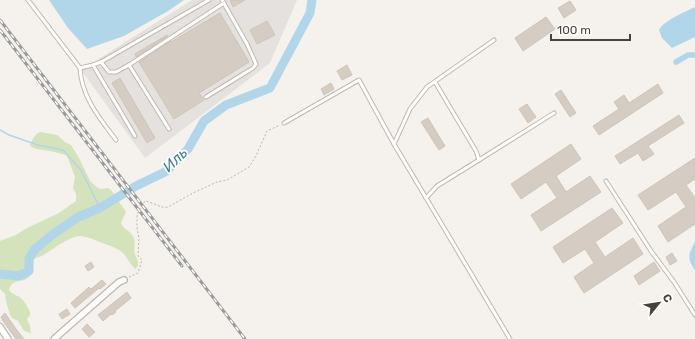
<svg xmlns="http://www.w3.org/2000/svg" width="695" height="339" viewBox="0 0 695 339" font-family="Rubik,sans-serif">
	<rect width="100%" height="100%" fill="#f5f2ed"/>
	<!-- industrial -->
	<polygon fill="#e5e1de" points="192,0 297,0 270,63 145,158 81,70"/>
	<!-- green -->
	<path fill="#d4e3bb" d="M40,132L57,135L65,142L71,145L79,158L90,181L98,188L101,189L108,188L111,190L126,212L121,223C123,229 129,230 132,235C137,241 133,248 135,254C136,257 138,260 138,263C138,266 137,267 135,269C130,264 128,259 124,254C119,249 111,246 105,244C97,241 89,237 81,236C69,236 52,250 42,256C40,257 37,257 34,259C33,264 33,272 30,276C24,284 12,277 9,290C12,294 16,295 20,297C23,300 31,310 30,314C30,317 28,317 27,319L30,326L31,333L24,331L18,321L12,318L10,315L7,305L5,294L0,289V241L16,235L27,228L59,213L76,201V194L73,188L75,177L68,158L66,155L50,151L36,149L30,146C31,141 35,134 40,132Z"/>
	<!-- water -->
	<g fill="#b1d6e9">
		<polygon points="49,0 184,0 168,11 124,36 87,49 68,28"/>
		<path d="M695,7V37L672,48L662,38L659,30C663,21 685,12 695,7Z"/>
		<path d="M695,241V270C686,257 689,255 695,241Z"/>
	</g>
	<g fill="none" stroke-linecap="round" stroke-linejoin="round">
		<!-- stream -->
		<polyline stroke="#b1d6e9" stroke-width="1.5" points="0,130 9,135 38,145 63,150 81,170 100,208"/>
		<!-- canal -->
		<polyline stroke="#b1d6e9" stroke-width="5.5" points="676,62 688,55 695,55"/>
		<!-- river -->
		<polyline stroke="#b1d6e9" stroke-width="9" points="0,274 19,276 29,271 29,259 34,250 52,235 78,217 100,208 136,186 167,171 188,149 204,121 226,105 270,88 310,13 312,0"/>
	</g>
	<!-- building -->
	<g fill="#d5cdc3" stroke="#cfc4b7">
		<polygon points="230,0 245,0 233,7"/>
		<polygon points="570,1 576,10 564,18 558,8"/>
		<polygon points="220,13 249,62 199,93 204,100 174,119 139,62 171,41 171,42"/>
		<polygon points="546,17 555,29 523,51 515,38"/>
		<polygon points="267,21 275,35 257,44 250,30"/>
		<polygon points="167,35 168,36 136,57 135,54"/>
		<polygon points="347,65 352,75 342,80 337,71"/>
		<polygon points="120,78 155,138 147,143 112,83"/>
		<polygon points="331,83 334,89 324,95 321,89"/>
		<polygon points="658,84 663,93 599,135 593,126 619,109 614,102 624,95 629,103"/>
		<polygon points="561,90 576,113 570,117 555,94"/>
		<polygon points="527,104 536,117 528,123 519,109"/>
		<polygon points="679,115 684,123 648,146 654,154 643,161 638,153 620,164 615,156"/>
		<polygon points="428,118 445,146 439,150 421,122"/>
		<polygon points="571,144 581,159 556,176 566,192 590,176 601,192 541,231 531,215 557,198 546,182 521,199 511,184"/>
		<polygon points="695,158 695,179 686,185 695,198 695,224 668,242 658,226 686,207 676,192 648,210 638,195"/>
		<polygon points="612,208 623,223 595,242 605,257 633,238 643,254 584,293 574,277 594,263 585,249 563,263 553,247"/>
		<polygon points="672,253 677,261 670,265 666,257"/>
		<polygon points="91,262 94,267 88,271 85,266"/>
		<polygon points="654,262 660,271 639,285 634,276"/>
		<polygon points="102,280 106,284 100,289 99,288 75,308 71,303 89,287 91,289"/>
		<polygon points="127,292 131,298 115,311 116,312 112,315 111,314 103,321 98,315"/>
		<polygon points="67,309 70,314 62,319 59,314"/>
		<polygon points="5,313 16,329 24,339 16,339 5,324 1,317"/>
		<polygon points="87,324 95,332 89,337 82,329"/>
	</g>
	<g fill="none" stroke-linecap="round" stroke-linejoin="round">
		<defs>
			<g id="service">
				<polyline points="28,0 80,68 93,65 101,62 209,0"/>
				<polyline points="101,62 109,72 116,72 129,65"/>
				<polyline points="93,65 135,136"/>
				<path d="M80,68C81,96 100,119 116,140"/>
				<polyline points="435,82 476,151 479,160"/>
				<polyline points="206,97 253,68 256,64 247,44 222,0"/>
				<polyline points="284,123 359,80 394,144 510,339"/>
				<polyline points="169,129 129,65 224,3"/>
				<polyline points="394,144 410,109 427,87 494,40"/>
				<polyline points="606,181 651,251 674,282 695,315"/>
				<polyline points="426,198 437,186 479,160 554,113"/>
			</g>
			<g id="minor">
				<polyline points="0,327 8,339"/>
				<polyline points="54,339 119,282 124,280"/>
			</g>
		</defs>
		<!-- service casing -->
		<use href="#service" stroke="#bfb9b0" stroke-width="5"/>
		<!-- minor casing -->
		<use href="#minor" stroke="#bfb9b0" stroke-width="8"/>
		<!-- path -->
		<path stroke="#bfb4a3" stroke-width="1" stroke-dasharray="2 2" stroke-linecap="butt" d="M129,277L138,273L142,260L138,256L139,238L137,228V216L139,210L145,201C153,202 161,209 168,207L193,193L217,182L227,180L249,167L256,156L267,131L280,125"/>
		<!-- service -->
		<use href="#service" stroke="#fff" stroke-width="3"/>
		<!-- minor -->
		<use href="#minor" stroke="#fff" stroke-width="5.5"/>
		<defs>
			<g id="rail">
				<polyline points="0,20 245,339"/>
				<polyline points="0,30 182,266"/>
			</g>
		</defs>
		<!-- rail casing -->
		<use href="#rail" stroke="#9a9a9a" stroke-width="3"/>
		<!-- rail -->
		<use href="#rail" stroke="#fff" stroke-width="1.5" stroke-dasharray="4.5" stroke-linecap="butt"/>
	</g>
	<g text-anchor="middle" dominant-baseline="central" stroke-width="3.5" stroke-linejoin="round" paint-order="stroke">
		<!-- water labels -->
		<g font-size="15" font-style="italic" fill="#3e7da0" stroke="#fff">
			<text transform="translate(175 160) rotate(-44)">Иль</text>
		</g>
	</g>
	<!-- north arrow -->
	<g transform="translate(659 303) rotate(60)" stroke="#ffffff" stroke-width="3" paint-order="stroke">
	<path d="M0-3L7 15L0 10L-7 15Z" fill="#48423b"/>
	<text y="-6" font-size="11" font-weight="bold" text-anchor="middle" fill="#48423b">С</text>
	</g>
	<!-- scale -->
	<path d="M551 34v6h79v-6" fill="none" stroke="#48423b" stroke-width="2"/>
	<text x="557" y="34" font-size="12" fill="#48423b" stroke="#ffffff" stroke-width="3" paint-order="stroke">100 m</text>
</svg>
